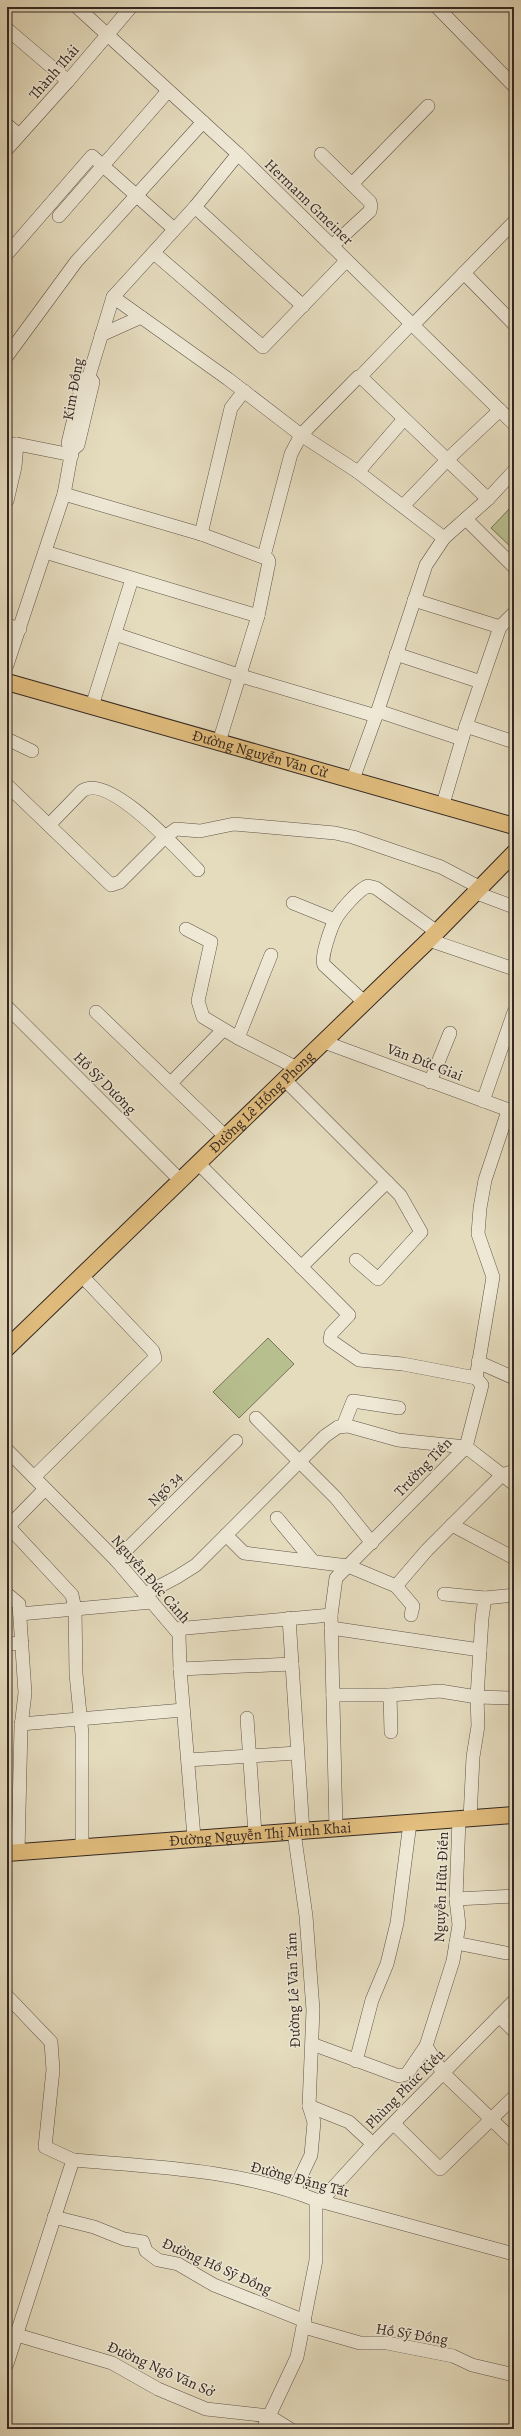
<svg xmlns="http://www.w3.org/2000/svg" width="521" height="2436" viewBox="0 0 521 2436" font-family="Alegreya,serif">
	<rect width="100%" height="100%" fill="#e5dcbe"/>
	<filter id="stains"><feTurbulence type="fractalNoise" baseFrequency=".005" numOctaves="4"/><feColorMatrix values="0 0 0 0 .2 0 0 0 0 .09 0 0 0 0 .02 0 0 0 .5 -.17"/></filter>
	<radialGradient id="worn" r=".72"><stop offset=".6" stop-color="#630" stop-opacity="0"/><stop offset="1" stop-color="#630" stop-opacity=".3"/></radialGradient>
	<!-- green -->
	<g fill="#b8bf8f" stroke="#767358">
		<polygon points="512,506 514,508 514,550 491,528"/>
		<polygon points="268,1338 294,1364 239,1418 213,1392"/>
	</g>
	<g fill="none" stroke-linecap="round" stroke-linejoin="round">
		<defs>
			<g id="minor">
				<polyline points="77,7 238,154 514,424"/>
				<polyline points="437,7 514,86"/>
				<polyline points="7,29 68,81"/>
				<polyline points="7,125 19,135"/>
				<polyline points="7,149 68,81 131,7"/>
				<polyline points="321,154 370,202 371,206 370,211 332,246"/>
				<polyline points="352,184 428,106"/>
				<polyline points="195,207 303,306"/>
				<polyline points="59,216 168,91"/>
				<polyline points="154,253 263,347 346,261"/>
				<polyline points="7,254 92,156 174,229"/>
				<polyline points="464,273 514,324"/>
				<polyline points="113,297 228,379 301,435 358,472 444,538"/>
				<polyline points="413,325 514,222"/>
				<polyline points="101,335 141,317"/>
				<polyline points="7,356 76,262 203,122"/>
				<polyline points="360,377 411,324"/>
				<polyline points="7,444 17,444 72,455"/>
				<polyline points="72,450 78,445 93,382 89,376 113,297 195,207 238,154"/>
				<polyline points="72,450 68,443 83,381 89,376"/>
				<polyline points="358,472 404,419"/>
				<polyline points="64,494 201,534 268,559 269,562 258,616 219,742"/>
				<polyline points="7,501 15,467 17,444"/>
				<polyline points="404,505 448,459 500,410"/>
				<polyline points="466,519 514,567"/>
				<polyline points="201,534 231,408 244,391"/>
				<polyline points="45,552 258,616"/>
				<polyline points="264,556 291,454 301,435 358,377 362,378 488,499"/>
				<polyline points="414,600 500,627"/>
				<polyline points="7,625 20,629"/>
				<polyline points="115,634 238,675 376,716"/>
				<polyline points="396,654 481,682"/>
				<polyline points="7,665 64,494 72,450"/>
				<polyline points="92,706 132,579"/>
				<polyline points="378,711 462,739"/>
				<polyline points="466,726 514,742"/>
				<polyline points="7,739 32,751"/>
				<polyline points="353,779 376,716 426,565 444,538 488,499 514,471"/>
				<polyline points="7,785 111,885 120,882 165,837 176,829 200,831 234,824 335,833 353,837 441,867 479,887"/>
				<polyline points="443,804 466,726 500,627 514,613"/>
				<path d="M49,825L82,791C109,772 180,852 198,870"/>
				<polyline points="474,892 514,907"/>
				<polyline points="293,903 335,920"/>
				<polyline points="186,929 211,942 198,1001 203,1017 238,1038 297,1068"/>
				<polyline points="429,940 514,969"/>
				<path d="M364,1002L324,965C320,958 331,928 335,920C340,911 359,889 368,886L376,888L437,932"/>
				<polyline points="7,1007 181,1181"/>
				<polyline points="96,1012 226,1137"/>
				<polyline points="238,1038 271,955"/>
				<polyline points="324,1042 514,1112"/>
				<polyline points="285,1080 400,1195 421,1232 378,1279 356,1260"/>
				<polyline points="430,1082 450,1033"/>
				<polyline points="171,1083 223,1030"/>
				<polyline points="483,1101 514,1012"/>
				<polyline points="199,1164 349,1315 331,1334 330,1340 359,1360 403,1364 476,1378"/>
				<polyline points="301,1267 387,1182"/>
				<polyline points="478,1362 514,1378"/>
				<polyline points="256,1418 336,1498 372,1543"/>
				<polyline points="343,1426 353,1401 399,1408"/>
				<polyline points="466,1447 514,1484"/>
				<polyline points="7,1450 116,1560 179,1634 180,1669 194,1837"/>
				<polyline points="34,1477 155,1358 153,1351 82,1276"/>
				<polyline points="277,1518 312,1560"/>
				<polyline points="7,1525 72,1595 75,1609 76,1674 82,1734 82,1847"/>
				<polyline points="452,1525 514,1558"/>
				<polyline points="7,1528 45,1489"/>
				<polyline points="226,1535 244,1553 348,1566 396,1586 413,1606 411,1615"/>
				<polyline points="116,1560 236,1441"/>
				<polyline points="396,1586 427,1550 502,1475 514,1471"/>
				<polyline points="7,1594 19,1604 25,1693 21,1727 18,1852"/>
				<polyline points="145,1594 177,1577 196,1565 325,1436 338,1427 348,1426 398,1440 466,1447"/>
				<polyline points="444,1594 485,1598"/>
				<polyline points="20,1614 152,1602"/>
				<polyline points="289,1618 303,1832"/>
				<polyline points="331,1628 480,1650"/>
				<polyline points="175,1629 331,1615"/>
				<polyline points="7,1644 22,1643"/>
				<polyline points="180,1669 292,1664"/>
				<polyline points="333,1695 390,1695 440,1691 477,1697 514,1698"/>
				<polyline points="390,1695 391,1732"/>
				<polyline points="247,1718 255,1834"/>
				<polyline points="21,1724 183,1710"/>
				<polyline points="188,1760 297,1753"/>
				<polyline points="470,1819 473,1757 478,1726 477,1697 482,1618 485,1598 514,1595"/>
				<polyline points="336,1829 331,1615 336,1578 466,1447 482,1385 476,1378 493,1277 478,1234 480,1208 485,1180 508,1111"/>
				<polyline points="294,1832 306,1916 313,2010 309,2106 314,2122 311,2155 294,2191"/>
				<polyline points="456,1899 514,1896"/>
				<polyline points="456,1943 506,1953"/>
				<polyline points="7,1996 51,2042 53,2070 45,2147 73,2160 7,2364"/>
				<polyline points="499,2016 514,2031"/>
				<polyline points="312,2044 399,2076 407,2074 426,2046 453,1961 459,1925 456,1899 459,1819"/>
				<polyline points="426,2046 443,2073 514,2141"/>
				<polyline points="356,2061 372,2000 387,1964 397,1923 410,1823"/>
				<polyline points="309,2106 349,2122 373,2144"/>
				<polyline points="394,2124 440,2169 514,2097"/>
				<path d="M73,2160C154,2167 239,2169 316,2200L514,2254"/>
				<polyline points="321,2201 373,2144 514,2001"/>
				<polyline points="54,2217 94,2227 124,2239 143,2242 146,2251 158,2260 178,2264 214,2285 305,2321"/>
				<polyline points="304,2327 360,2343 387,2343 453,2356 472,2365 514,2375"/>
				<polyline points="17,2335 112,2363 158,2389 206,2409 269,2416 290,2429"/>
				<polyline points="263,2429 297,2357 316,2260 316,2200"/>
			</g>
			<g id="major">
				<path id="s1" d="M7,682L514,826"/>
				<path id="s2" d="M7,1348L429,940L514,853"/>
				<path id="s3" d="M7,1853L514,1815"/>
			</g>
		</defs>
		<!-- minor casing -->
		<use href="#minor" stroke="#605449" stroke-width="14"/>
		<!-- major casing -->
		<use href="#major" stroke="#342722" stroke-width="18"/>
		<!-- minor -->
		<use href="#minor" stroke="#eee8d5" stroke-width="13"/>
		<!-- major -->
		<use href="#major" stroke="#e2be7f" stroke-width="16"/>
	</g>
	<g text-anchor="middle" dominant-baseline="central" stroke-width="3" stroke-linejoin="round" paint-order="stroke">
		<!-- street labels -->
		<g font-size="15" fill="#342722" stroke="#eee8d5">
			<text transform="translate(54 72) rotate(-49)">Thành Thái</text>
			<text transform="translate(309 202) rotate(44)">Hermann Gmeiner</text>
			<text transform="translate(73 389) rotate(-80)">Kim Đồng</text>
			<text stroke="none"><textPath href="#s1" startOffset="263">Đường Nguyễn Văn Cừ</textPath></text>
			<text transform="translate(425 1062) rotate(21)">Văn Đức Giai</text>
			<text transform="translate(105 1083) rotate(45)">Hồ Sỹ Dương</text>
			<text stroke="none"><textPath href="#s2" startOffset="354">Đường Lê Hồng Phong</textPath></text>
			<text transform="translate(423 1467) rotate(-46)">Trường Tiến</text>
			<text transform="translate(165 1489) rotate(-45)">Ngõ 34</text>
			<text transform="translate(151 1579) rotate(49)">Nguyễn Đức Cảnh</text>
			<text stroke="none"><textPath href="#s3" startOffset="254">Đường Nguyễn Thị Minh Khai</textPath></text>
			<text transform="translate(441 1887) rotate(-88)">Nguyễn Hữu Điền</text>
			<text transform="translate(293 1990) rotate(-92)">Đường Lê Văn Tám</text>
			<text transform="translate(405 2089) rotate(-45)">Phùng Phúc Kiều</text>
			<text transform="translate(300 2179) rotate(15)">Đường Đặng Tất</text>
			<text transform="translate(217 2266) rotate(24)">Đường Hồ Sỹ Đồng</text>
			<text transform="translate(412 2334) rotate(9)">Hồ Sỹ Đồng</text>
			<text transform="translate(161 2369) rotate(24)">Đường Ngô Văn Sở</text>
		</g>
	</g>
	<!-- margin -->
	<rect width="521" height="2436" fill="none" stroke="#e5dcbe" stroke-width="24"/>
	<rect x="8" y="8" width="505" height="2420" fill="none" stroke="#342722" stroke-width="2"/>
	<rect x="12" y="12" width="497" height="2412" fill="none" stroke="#342722"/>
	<rect width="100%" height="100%" filter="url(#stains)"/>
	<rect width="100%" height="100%" fill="url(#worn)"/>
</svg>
